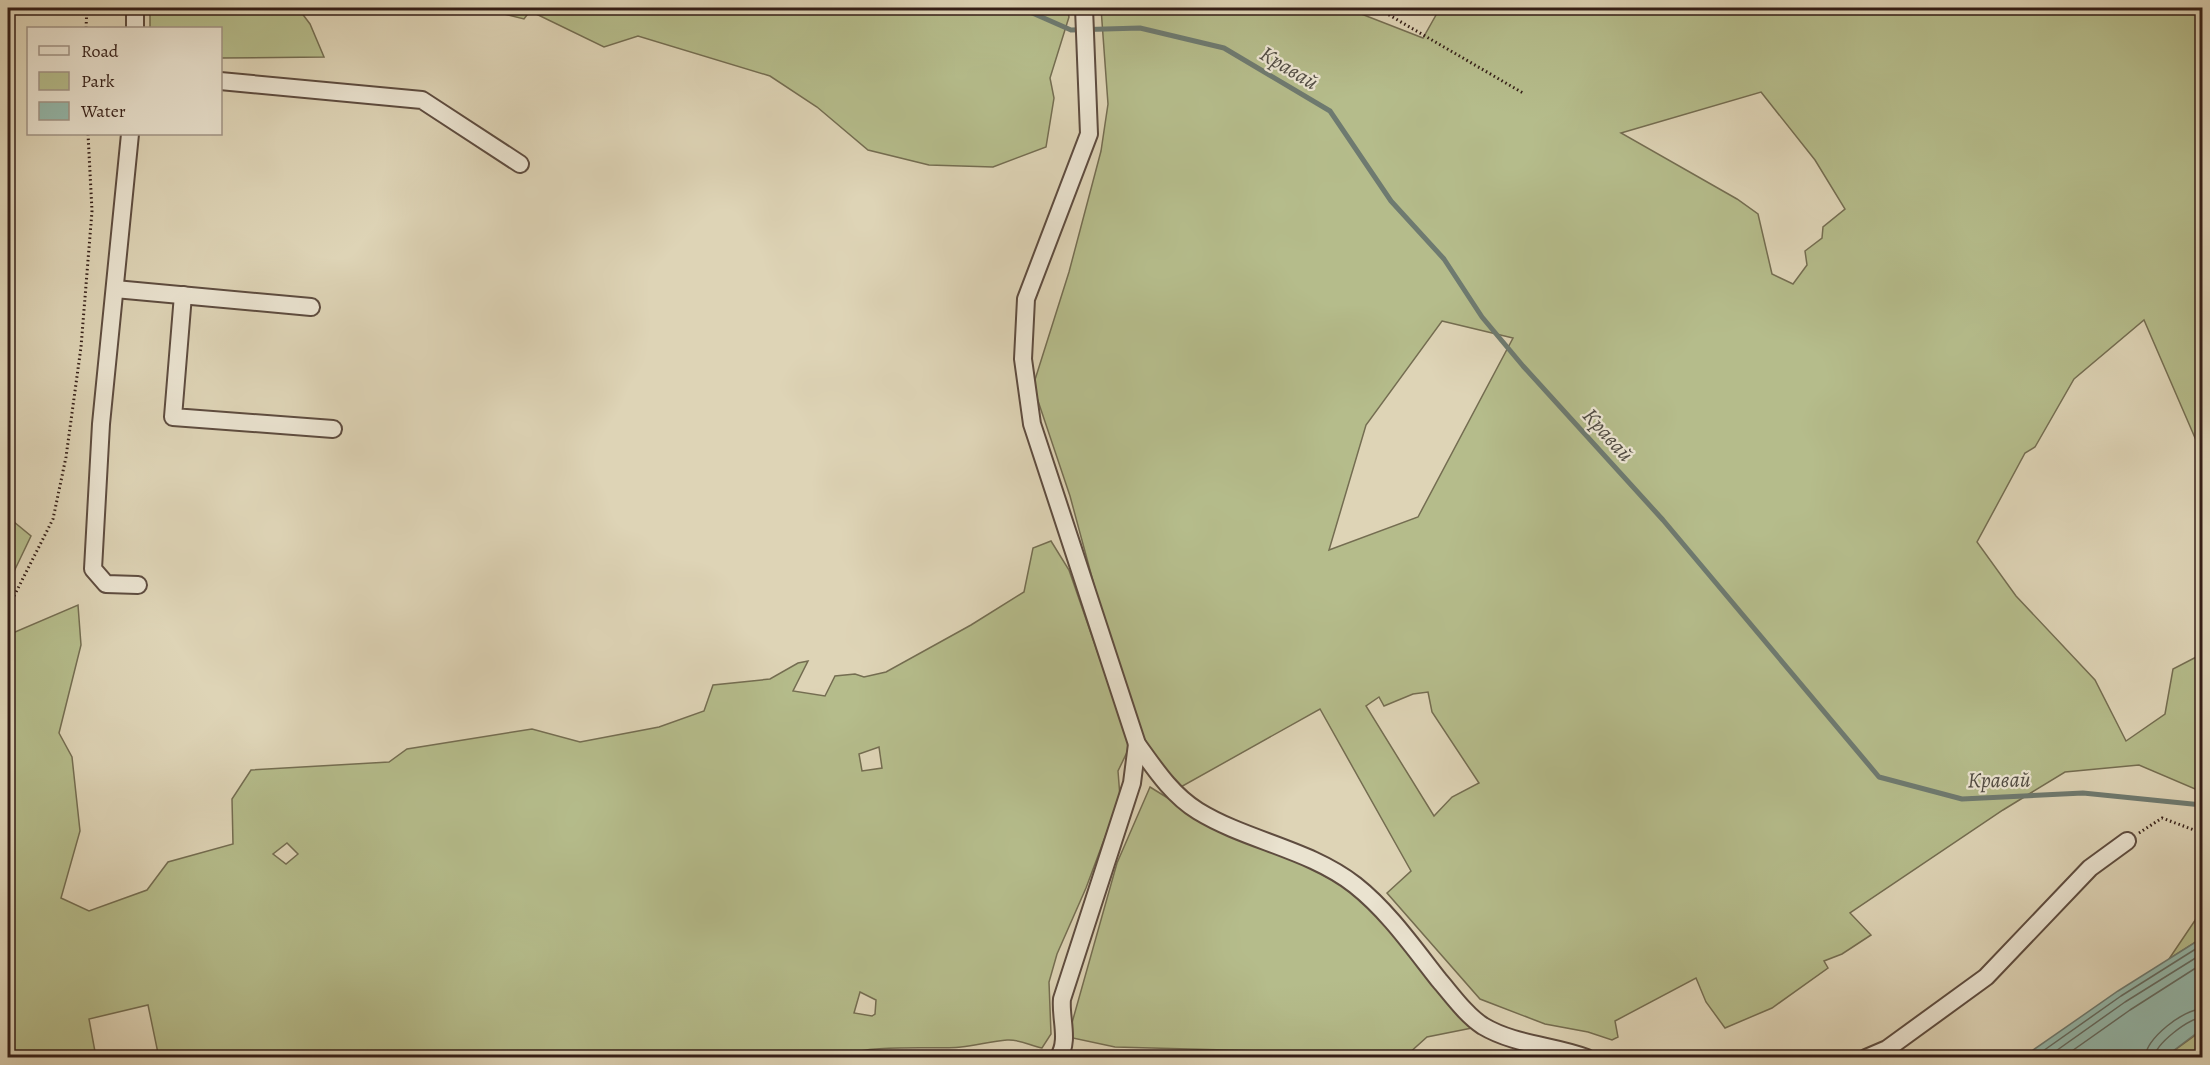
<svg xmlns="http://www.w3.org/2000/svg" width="2210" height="1065" viewBox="0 0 2210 1065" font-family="Alegreya,serif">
	<rect width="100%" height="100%" fill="#ded4b6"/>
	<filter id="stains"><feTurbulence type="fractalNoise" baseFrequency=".00333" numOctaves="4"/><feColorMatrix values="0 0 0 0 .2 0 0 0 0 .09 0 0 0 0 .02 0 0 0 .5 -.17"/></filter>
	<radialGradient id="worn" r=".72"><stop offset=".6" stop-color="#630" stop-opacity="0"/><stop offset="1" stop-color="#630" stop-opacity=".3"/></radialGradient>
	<!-- green -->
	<g fill="#b5bc8b" stroke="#746d51" stroke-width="1.5" fill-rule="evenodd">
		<polygon points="150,8 298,8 310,24 324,57 221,58 220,28 150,28"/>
		<polygon points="480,8 1067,8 1069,17 1050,78 1054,98 1046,147 993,167 929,165 868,150 817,107 770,76 638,36 604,47 530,11 524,19"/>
		<path d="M1101,8H1346L1423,38L1440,8H2202V454L2144,320L2074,379L2035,447L2025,453L1977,542L2016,596L2095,680L2126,741L2165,714L2173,669L2202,654V801L2200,791L2139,765L2065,772L2003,810L1850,913L1871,935L1842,954L1824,961L1828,968L1772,1008L1725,1028L1706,1002L1696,978L1615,1021L1618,1037L1612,1040L1588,1032L1545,1024L1480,999L1387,893L1411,871L1320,709L1179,788L1145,745L1107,633L1070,496L1033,386L1069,272L1101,151L1108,104ZM1761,92L1815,160L1845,209L1823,227L1822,238L1805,251L1807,265L1793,284L1772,274L1758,214L1737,199L1621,133ZM1442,321L1513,338L1418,517L1329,550L1366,425ZM1428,692L1432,712L1479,783L1452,797L1434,816L1366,706L1379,697L1384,706L1413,694Z"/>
		<polygon points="8,517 31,536 8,584"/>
		<path d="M1051,541L1069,570L1130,746L1118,771L1120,797L1086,888L1057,954L1049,982L1051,1034L1042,1048C1031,1046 1020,1039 1007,1040C991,1041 976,1046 961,1047C933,1050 860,1043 841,1058H159L148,1005L89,1019L96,1057L8,1058V635L78,605L81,645L59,733L72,757L80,831L61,898L89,911L147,890L168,862L233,844L232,799L251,770L389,762L407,749L532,729L580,742L659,727L704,711L713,685L770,679L798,663L808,661L793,691L825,696L835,676L855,674L864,677L886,672L971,625L1024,592L1033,548ZM879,747L882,768L862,771L859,754ZM287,843L298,854L286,864L273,854ZM860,992L876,1000L875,1014L872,1016L854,1013Z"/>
		<polygon points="1150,787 1179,805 1275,848 1368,900 1477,1027 1427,1037 1407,1055 1115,1047 1068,1037 1117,863"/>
		<polygon points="2202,910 2202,938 2169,959"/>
		<polygon points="2202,1029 2202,1057 2164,1058 2201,1031"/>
	</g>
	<!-- water -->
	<polygon fill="#94b8ab" stroke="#6e7a70" stroke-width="1.5" points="2202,938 2202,1029 2165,1057 2023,1057 2118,991"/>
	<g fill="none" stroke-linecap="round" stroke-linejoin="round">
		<!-- shore -->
		<g stroke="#646b61" stroke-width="1.5">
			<polyline points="2033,1058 2121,996 2202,945"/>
			<polyline points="2046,1058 2125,1002 2202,954"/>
			<polyline points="2062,1058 2130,1010 2202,964"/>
			<path d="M2145,1058C2146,1038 2184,1009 2202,1009"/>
			<path d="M2154,1058C2155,1044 2189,1018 2202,1018"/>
		</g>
		<!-- stream -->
		<polyline stroke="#6e7a70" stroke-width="5" points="1021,8 1071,30 1140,28 1224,48 1330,111 1391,201 1444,259 1482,317 1523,366 1663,520 1879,777 1962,799 2083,793 2202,805"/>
		<defs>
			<g id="minor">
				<path d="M1084,8L1089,134L1026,299L1023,359L1032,424L1137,744C1155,769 1172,795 1198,811C1247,841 1309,849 1355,885C1388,911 1413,947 1439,980C1452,995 1466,1015 1483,1026C1515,1045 1553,1045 1587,1058"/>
				<polyline points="135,28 135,8"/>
				<polyline points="220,81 422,100 520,164"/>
				<polyline points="130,134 101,424 93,569 106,584 138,585"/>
				<polyline points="115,289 311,307"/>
				<polyline points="183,295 173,417 333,429"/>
				<path d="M1058,1058C1070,1041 1060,1018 1062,999L1132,783L1137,744"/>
				<polyline points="1866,1058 1887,1049 1986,977 2090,868 2127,841"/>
			</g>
		</defs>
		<!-- minor casing -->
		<use href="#minor" stroke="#5e4c3f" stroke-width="20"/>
		<!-- path -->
		<g stroke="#341e17" stroke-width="3" stroke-dasharray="1.5 3" stroke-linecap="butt">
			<polyline points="1377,8 1523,93"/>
			<polyline points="86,28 87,8"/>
			<polyline points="8,608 53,519 66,457 81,347 92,211 88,134"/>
			<polyline points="2139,833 2162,818 2202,833"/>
		</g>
		<!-- minor -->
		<use href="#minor" stroke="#eae3d0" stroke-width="16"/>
	</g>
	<g text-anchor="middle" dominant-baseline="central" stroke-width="4.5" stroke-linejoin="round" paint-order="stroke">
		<!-- water labels -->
		<g font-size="22" font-style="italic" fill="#514c43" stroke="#eae3d0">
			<text transform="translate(1289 68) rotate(31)">Кравай</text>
			<text transform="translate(1608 435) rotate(48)">Кравай</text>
			<text transform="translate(1999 780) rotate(-1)">Кравай</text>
		</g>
	</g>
	<!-- margin -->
	<rect width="2210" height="1065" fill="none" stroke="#ded4b6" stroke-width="30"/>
	<rect x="9" y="9" width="2192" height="1047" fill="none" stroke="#341e17" stroke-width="3"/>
	<rect x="15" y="15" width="2180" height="1035" fill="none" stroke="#341e17" stroke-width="1.5"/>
	<!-- legend -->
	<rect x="27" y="27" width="195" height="108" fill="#eae3d0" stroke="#a19486" stroke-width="1.5"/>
	<rect x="39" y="46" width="30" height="9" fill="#eae3d0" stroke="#a19486" stroke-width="1.5"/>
	<text x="81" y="57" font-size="18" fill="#341e17">Road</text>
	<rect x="39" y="72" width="30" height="18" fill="#b5bc8b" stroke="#a19486" stroke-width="1.5"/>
	<text x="81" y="87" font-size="18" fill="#341e17">Park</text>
	<rect x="39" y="102" width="30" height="18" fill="#94b8ab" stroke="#a19486" stroke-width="1.5"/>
	<text x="81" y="117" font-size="18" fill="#341e17">Water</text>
	<rect width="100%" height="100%" filter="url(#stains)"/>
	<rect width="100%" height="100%" fill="url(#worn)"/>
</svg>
